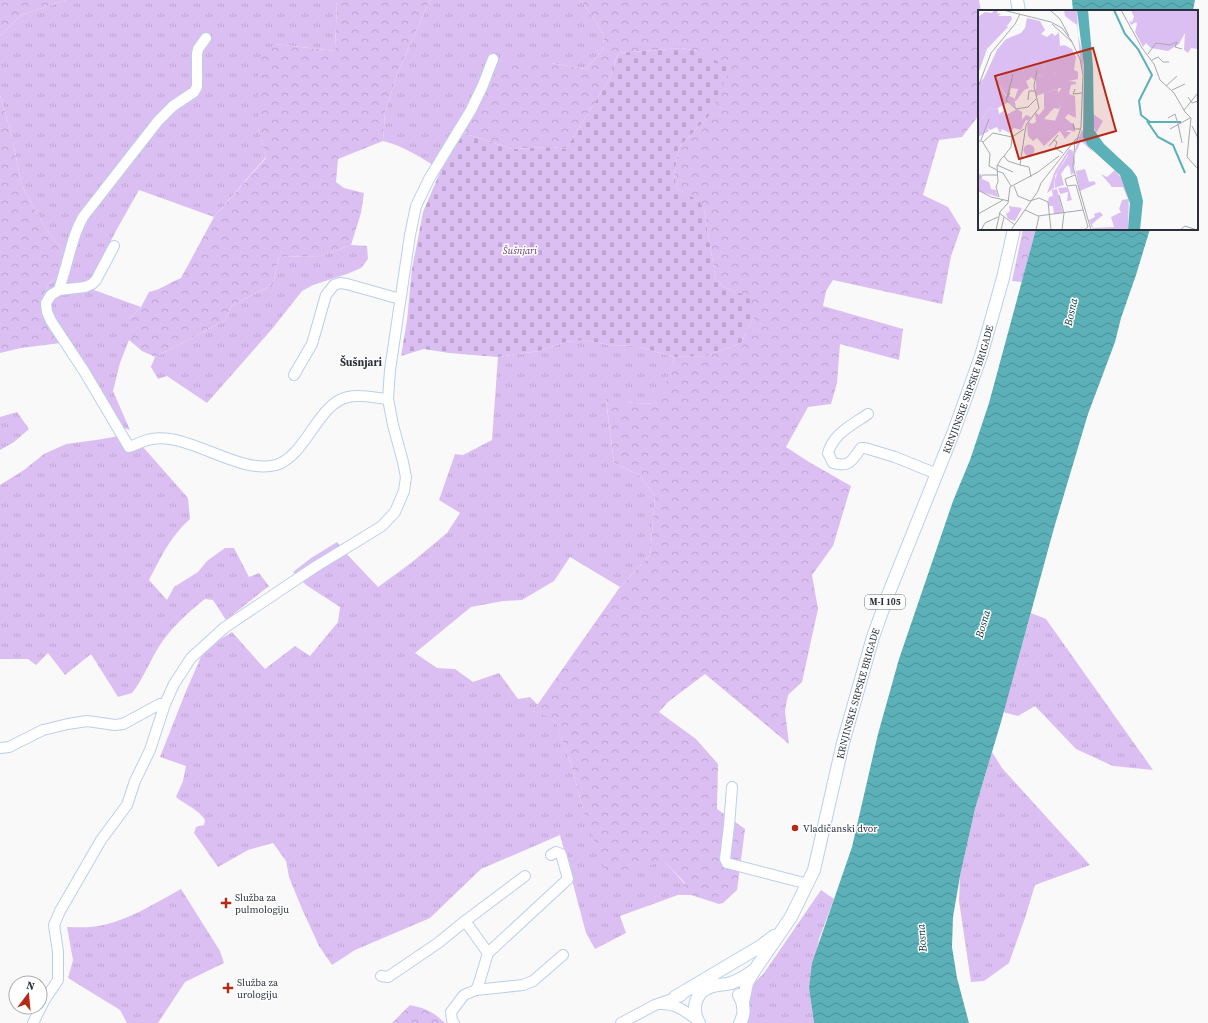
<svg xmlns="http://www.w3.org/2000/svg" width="1208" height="1023" viewBox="0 0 1208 1023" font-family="'Source Serif 4',serif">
	<defs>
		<pattern id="grass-tufts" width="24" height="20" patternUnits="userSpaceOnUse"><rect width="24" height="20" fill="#dcbff2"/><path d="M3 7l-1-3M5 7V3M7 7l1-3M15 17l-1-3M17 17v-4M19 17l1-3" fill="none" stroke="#bda5d0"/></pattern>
		<pattern id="forest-crowns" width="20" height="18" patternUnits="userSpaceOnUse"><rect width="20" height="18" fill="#dcbff2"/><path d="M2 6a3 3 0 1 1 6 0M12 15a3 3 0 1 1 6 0" fill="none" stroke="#bda5d0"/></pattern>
		<pattern id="cemetery-stones" width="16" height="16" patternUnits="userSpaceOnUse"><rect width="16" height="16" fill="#dcbff2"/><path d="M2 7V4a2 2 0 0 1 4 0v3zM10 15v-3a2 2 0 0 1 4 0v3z" fill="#bda5d0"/></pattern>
		<pattern id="water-waves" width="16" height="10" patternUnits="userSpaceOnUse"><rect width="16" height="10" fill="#5cb0b8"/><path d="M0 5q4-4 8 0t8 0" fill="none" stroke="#4c9097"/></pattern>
	</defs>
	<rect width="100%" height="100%" fill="#f9f9f9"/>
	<!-- grass -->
	<g fill="url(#grass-tufts)">
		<polygon points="66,0 337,0 335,51 275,44 258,128 266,157 214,217 139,190 117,229 93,275 94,290 141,307 129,319 129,340 120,363 113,391 130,430 118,426 43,299 48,284 58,276 63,252 44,226 22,186 11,133 0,95 0,36 21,15"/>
		<path d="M430,0H578L583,3L604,35L602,51L586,69L551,63L475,113L441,170C423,159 404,146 383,141L385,112L398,72Z"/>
		<polygon points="351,245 367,246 368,259 361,268 347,274 313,285 302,291 272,329 207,403 167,376 158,379 151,367 155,357 224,321 232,306 273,284 279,257 321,256"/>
		<path d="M585,340L609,345L635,346L675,357L659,404L634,403L606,400L614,463L639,475L655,496L650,555L620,587L570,557L554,581L522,600L503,601L471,607L415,653L437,668L455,669L473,682L499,673L518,699L530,697L538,705L533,711L555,718L571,765L583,809L665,862L685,884L678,895L620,916L626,933L595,949L586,933L560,835L481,869L430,918L355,950L332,965L319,946L302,909L289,877L286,861L273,843L248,850L218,867L194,833L196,827L204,825L205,820C199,810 186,805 176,797L183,781L186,766L160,757L186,691L201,657L211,645L232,632L265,669L295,646L310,656L338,622L340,607L306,585L293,572L311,558L337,542L343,550L378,587L411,563L447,533L460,513L439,500L455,454L463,455L492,440L498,357L539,351L566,342Z"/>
		<polygon points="17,412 29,429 14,442 0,450 0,417"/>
		<path d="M119,436L135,444L143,447L188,498L190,519C169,538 162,556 149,580L167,600L174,587L198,572L207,561L225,548H234L249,577L259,573L269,586L226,620L213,600L205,599C187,613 170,629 158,648C149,663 143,679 132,693L118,697L91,654L65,675L48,653L36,665L28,659H0V485L24,470L44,454L66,444L96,440Z"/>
		<polygon points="1031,613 1046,619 1153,770 1113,766 1076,749 1035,706 1018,716 1003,712"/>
		<polygon points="992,752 1002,768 1090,865 1035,885 1025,918 1009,963 984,981 971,982 959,901 960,876 975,809"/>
		<path d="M181,889L220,951L224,963L185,982L158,1023H127L120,1010L68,978L73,960L67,927C77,927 88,928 98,926C128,921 155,903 181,889Z"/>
		<polygon points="821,890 834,899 819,939 809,988 814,1023 747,1023 750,1014 748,998 751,990 755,982 764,973"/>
	</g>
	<!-- forest -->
	<g fill="url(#forest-crowns)">
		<polygon points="0,0 66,0 21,15 0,36"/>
		<path d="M337,0H430L398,72L385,112L383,141L338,159L336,182L344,188L364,193L361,213L351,245L321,256L279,257L273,284L232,306L224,321L155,357L142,351L129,340V319L141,307L149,292C163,289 168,283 181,278L214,217L266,158L258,128V58L275,44L335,51Z"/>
		<polygon points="578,0 979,0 981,11 979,11 979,115 962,137 939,140 923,195 948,207 961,228 951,256 942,304 833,280 826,291 823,306 903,329 899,360 840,344 837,383 831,404 808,407 786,447 809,462 851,486 833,546 812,575 818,609 802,682 788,695 785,711 789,744 705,674 668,702 659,712 696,739 718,764 717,809 745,829 737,890 723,903 719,904 691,895 678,895 685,883 665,862 606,874 583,809 571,765 555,719 533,711 620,587 650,555 655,496 639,475 614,463 606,399 634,403 658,404 675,357 706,356 741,343 754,317 736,292 726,288 716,280 704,210 699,202 677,188 674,175 679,147 709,116 698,51 681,48 618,53 610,78 566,149 553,147 512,149 464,133 503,61 551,63 586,69 602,51 604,35 583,3"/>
		<polygon points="0,95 11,133 22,186 44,226 63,252 58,276 48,284 43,299 69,342 21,348 0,353"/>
		<polygon points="1023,229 1036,229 1022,282 1012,281"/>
		<path d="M410,1005C427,1009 432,1011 445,1023H392Z"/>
	</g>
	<!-- cemetery -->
	<polygon fill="url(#cemetery-stones)" points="681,48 698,51 730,68 709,116 679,147 674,175 677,188 700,202 704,210 716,280 726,288 749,297 754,317 741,343 706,356 675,357 635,346 609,345 585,340 566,342 539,351 498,357 449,353 424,349 401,356 407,320 412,269 423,212 441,170 464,133 512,149 553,147 566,149 610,78 618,53"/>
	<!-- water -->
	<g fill="url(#water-waves)">
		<polygon points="1072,0 1195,0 1193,11 1073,11"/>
		<polygon points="1036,229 1150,229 1136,275 1121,318 1115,342 1088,414 1054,528 1001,722 975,809 960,876 953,917 952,947 957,978 969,1023 814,1023 809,988 812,963 852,847 878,734 899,659 953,501 970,460 989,403"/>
	</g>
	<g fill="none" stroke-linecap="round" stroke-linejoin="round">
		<defs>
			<g id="minor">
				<path d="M114,246L96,280L92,284L85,287L59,290L51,295L46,303L47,312L51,321L84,371L129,447C136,445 144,440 152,439C189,432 238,475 276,465C306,456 318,403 348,397C361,394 375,398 388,399"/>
				<path d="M59,290C62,280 65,270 68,259C72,244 75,231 83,217L158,121L173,106L194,92L197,87V54L198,49L206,38"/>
				<polyline points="294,375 312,344 326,295 334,285 340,283 347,284 400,299"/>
				<path d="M868,414C852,425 833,434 828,453L833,463C850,468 852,460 861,448H865L895,457L937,474"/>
				<polyline points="0,748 9,747 43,730 68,724 87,721 115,725 123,724 160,704 165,704"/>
				<polyline points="732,787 729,826 725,859 727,863 808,884"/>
				<polyline points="488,953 568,879 561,854 556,852 551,855"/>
				<polyline points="381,976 388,977 438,943 465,921 525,876"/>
				<polyline points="476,990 523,985 533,981 563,955"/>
				<path d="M661,1004C677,1004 685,1011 697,1020"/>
				<polyline points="33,1023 44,1001 58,980 58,952 54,925 60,911 101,840 127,805 135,781 150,750 165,704 174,684 191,658 224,628 315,567 382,526 395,512 404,491 406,477 403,462 393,425 388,399 390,370 410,235 416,206 429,179 471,110 483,85 493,59"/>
				<polyline points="454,1023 452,1020 451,1012 464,995 476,990 479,983 488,953 465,921"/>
				<polyline points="621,1023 655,1005 681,996"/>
			</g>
			<g id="major">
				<polyline points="1017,0 1019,11"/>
				<path d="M739,995C745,1005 745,1014 740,1023"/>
				<polyline points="675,997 761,946 774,936"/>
				<path id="s1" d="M743,1002L747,983L754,971L791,917L814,870L843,743L873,637L888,595L954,431L981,356L1003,278L1014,229"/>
				<path d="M699,1023C691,1010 695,992 710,987C717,984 724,985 731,983C740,980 746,976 753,971"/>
			</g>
		</defs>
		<!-- minor casing -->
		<use href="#minor" stroke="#bbcfeb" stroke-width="12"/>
		<!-- major casing -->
		<use href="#major" stroke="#bbcfeb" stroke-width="14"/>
		<!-- minor -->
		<use href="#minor" stroke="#fff" stroke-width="10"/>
		<!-- major -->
		<use href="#major" stroke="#fff" stroke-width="12"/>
	</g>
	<!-- markers -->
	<g fill="#b62916" stroke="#fff" stroke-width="1.5">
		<circle cx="795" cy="828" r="4"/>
		<path d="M224 897h4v4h4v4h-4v4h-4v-4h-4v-4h4z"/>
		<path d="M226 982h4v4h4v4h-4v4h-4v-4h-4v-4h4z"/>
	</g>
	<g text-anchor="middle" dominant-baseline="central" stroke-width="3" stroke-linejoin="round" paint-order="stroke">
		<!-- shield labels -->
		<rect fill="#fff" stroke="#6a6f76" stroke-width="1" x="865" y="595" width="40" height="14" rx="3"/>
		<g font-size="9" font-weight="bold" fill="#2a313c">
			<text x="885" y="602">M-I 105</text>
		</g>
		<!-- park labels -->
		<g font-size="10" font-style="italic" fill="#60397a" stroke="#fff">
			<text x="520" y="250">Šušnjari</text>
		</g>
		<!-- street labels -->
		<g font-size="10" fill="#2a313c" stroke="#fff">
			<text stroke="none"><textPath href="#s1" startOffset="657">KRNJINSKE SRPSKE BRIGADE</textPath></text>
			<text stroke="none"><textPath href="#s1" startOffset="333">KRNJINSKE SRPSKE BRIGADE</textPath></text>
		</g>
		<!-- poi labels -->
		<g font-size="10" fill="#2a313c" stroke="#fff" text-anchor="start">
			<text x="803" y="828">Vladičanski dvor</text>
			<text x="235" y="897">Služba za<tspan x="235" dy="12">pulmologiju</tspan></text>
			<text x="237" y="982">Služba za<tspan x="237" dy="12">urologiju</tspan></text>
		</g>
		<!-- water labels -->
		<g font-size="11" font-style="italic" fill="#0c3639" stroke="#fff">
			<text transform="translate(1071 312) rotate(-78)">Bosna</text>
			<text transform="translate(983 624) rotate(-74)">Bosna</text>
			<text transform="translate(922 938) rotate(-95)">Bosna</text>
		</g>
		<!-- neighbourhood labels -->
		<g font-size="11" font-weight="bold" fill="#2a313c" stroke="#fff">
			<text x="361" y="362">Šušnjari</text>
		</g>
	</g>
	<!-- overview -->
	<g transform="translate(978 10)">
		<rect width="220" height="220" fill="#f9f9f9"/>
		<path d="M39,48L43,51L46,63L40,79L33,78L31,86L36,88L38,98L28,89V85L18,71L25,63L34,60ZM53,50L67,55L66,58L59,60L57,70L51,66ZM80,79V83L76,84L83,96L81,99L76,98L66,109L79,111L86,122H93L87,129L82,121L66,136L59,128L55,131L50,126L49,114L51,112L54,114L58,112L57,102L61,105L66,99V83ZM12,97L16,100L20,98L21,104L28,99L26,104L28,105L39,99L44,102V110L48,105L53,107L50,111L48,110L43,120L36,118L31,123L24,119L22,123L19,117L12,120L9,117L11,121L0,127V109H4ZM115,104L125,111L118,123L115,115ZM104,119L108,132L115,142L103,131L97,144V156L98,161L107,159L111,172L116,171L118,174L102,181L96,153L97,140ZM45.5 140a5.5 5.5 0 1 1 11 0a5.5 5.5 0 1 1-11 0ZM91,139L95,141L96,163L93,165L90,144L77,166L79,178H77L76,167V178L69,183L77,161ZM137,160L145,170L151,186L150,220H117L114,218L111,210L117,207L116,204L122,202L125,205L114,214L115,218L136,217L133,207L143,202L141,199L144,190L150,189L145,177H134L123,164L129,167ZM31,196L44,198L37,211L30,209L28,204L32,201Z" fill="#dcbff2"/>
		<path d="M16,0H20L19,3L23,4L20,6L30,17L9,39L0,64V7L7,2L14,3ZM86,0H99L100,25L105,46L106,65L102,47L99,15L87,6ZM153,0H220V39L213,38L210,43L206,40L207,23L201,34L190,41L173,38L168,33L165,37L157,22L159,14L158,12L153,15L151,11L154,12L156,7ZM49,8L62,11L67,20L63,24L69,27L74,23L77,26L81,22L82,36L86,35L94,39L98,47L96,60L100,62V69L91,71L98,72V74L93,75L91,84L97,86L98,108L90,104L87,108L97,116V122L91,120L86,123L77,111L83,96L75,84L80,83L83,79V73L76,65L77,59L68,58L66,65L58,66L59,59L66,58L67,55L53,50L52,69L48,71L51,78L46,80L38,91H36L42,73L40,65L46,62L41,49L37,59L25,63L18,70L31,92L16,100L12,97L4,109H0L1,73L6,68L19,40L28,29L43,23L47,18ZM79,179L85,203L76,204L75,196H71L70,191L71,187L75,186L74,180Z" fill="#dcbff2"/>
		<path d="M19,6H33L34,9L30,15L19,19ZM73,54L78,55L76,65L85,73V77L58,86V66L66,65L68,56ZM0,164H3L4,169L11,172L13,179L18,180L20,187L0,181Z" fill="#dcbff2"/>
		<path d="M91,144L93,159L90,155L87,158L83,164L86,175L79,177L77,171L79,163ZM90,177L94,190L89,191L90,182L82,184L80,178Z" fill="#dcbff2"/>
		<path d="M99,0H110L115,57L116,120L126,134L154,160L159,167L165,191L162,220H150L152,193L142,165L110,136L105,127L106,56Z" fill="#5cb0b8"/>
		<path fill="none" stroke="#5cb0b8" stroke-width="2" d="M136,0L147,24L160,39L174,65L161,91L163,105L172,112H203M169,111L180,127L195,135L207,163"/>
		<path fill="none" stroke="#a6a9ad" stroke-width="1" d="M25,0L73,12L84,18L93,30L102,49L105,65L103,117L98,134M72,0L82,9L91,26M143,0L164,38L176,54L182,70L196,83L207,102L213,108L209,147L220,159M74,14L94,32M170,44L178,33L192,35L199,32L197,37L204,39M174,50L180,47L185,52H191M188,76L199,66M0,77L13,43L37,14L42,4M97,79L95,84L104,83M194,80L207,74M32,83L28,90L38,99L50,97L58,89M210,87L214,93L220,91M29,88L35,64M50,90L51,81H57M206,100L220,83M190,108L197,104L200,114M95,113L96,119H102M200,114L204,133M214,116L220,128M192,119L212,108M101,127L97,130L95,157L113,220M3,130L11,109M76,130L79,132L77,138L85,143M0,131H4L12,144L11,156L19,160M5,132L15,123L34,127M71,136L80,125M26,146L33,137L34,127L46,119M19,155L35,162M19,161L25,163L33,176M97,165L87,169L89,176L98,175L110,217L106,220M53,167L51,157L42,155L48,115L61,98L56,76L59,60M0,169L5,165H19M36,176L40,186L52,191M0,180L13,187L31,191M81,185L86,203L84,220M21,187L18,177L20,172L19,156L23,149L26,146L30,151L42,155M52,191L61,188L70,192L73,220M47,200L60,206L105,200M21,203L37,215M0,204L25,190M3,220L7,213L20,207M18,220L22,202L30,193L32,177L60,162L81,146M23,220L26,207M33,220L60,181L63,173L97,130M58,220L61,206M202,220L207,216L219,220"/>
		<path fill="#b62916" fill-opacity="0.15" stroke="#b62916" stroke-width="2" d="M115,38L138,121L41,149L17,66Z"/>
		<rect width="220" height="220" fill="none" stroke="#2a313c" stroke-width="2"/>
	</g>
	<!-- north arrow -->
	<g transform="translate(28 995) rotate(16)"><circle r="19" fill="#ffffff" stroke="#aaadb1"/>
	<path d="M0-3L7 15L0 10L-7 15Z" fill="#b62916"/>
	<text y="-6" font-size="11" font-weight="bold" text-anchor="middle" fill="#2a313c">N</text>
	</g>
</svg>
